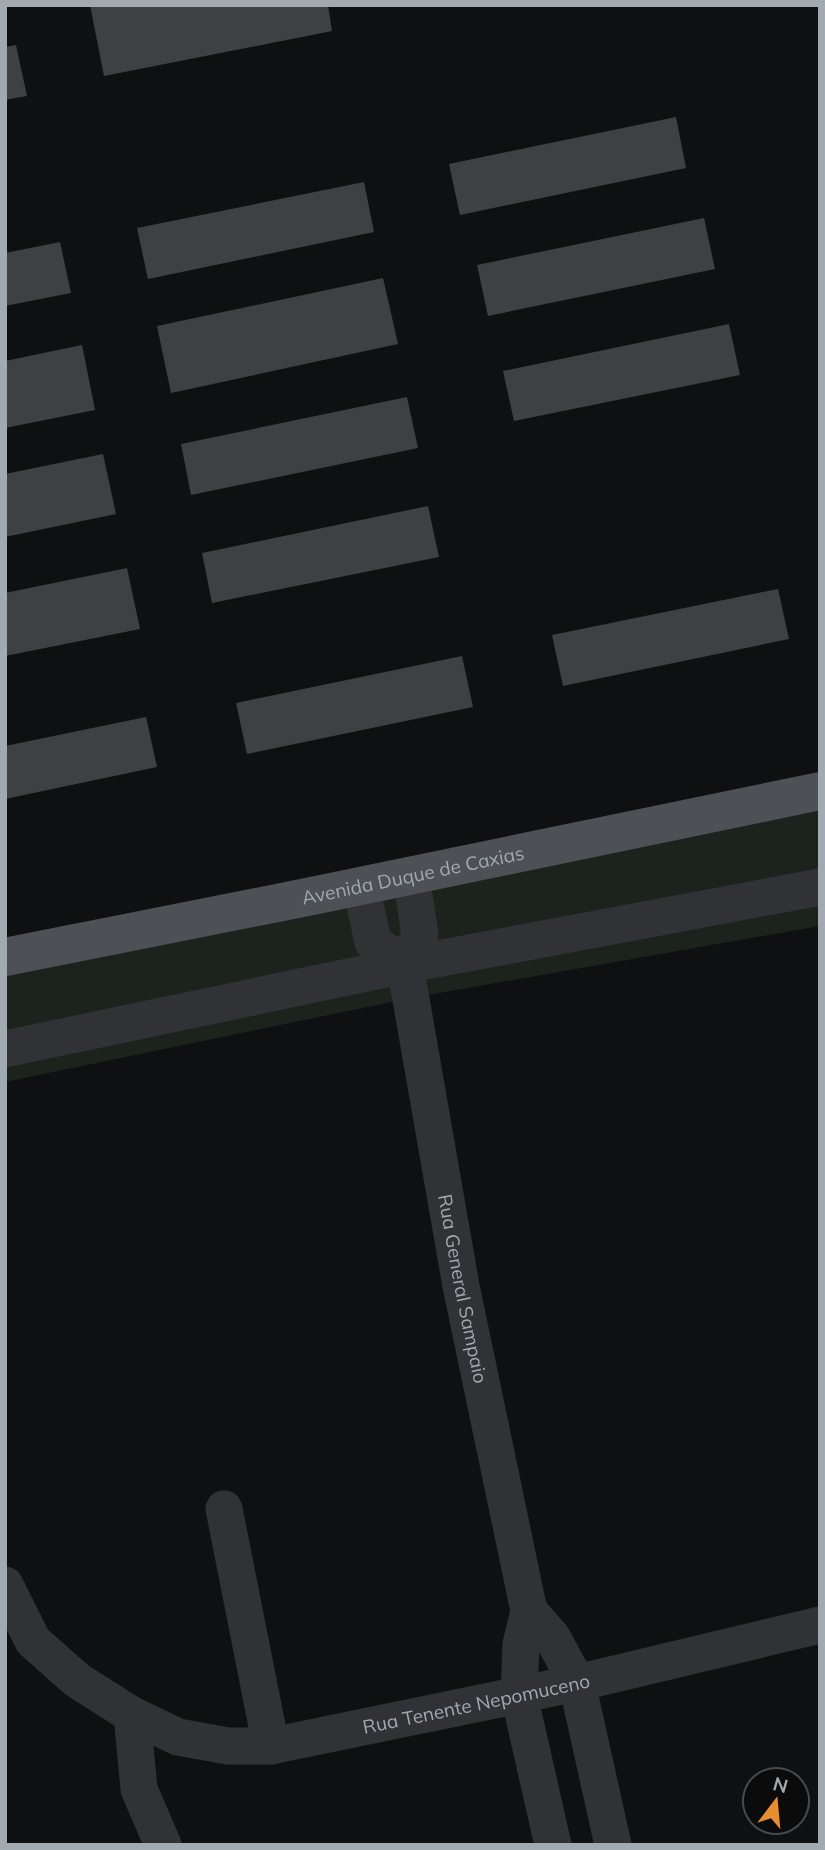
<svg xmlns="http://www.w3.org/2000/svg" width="825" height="1850" viewBox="0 0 825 1850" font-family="Mulish,sans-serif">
	<rect width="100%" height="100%" fill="#0f1011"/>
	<!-- green -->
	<polygon fill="#1c231c" points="820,784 820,926 411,998 5,1082 5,952"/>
	<!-- building -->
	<g fill="#3f4044">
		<polygon points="90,5 328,5 332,31 104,76"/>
		<polygon points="16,45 27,96 5,100 5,47"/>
		<polygon points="676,117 686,168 460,215 449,164"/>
		<polygon points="364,182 374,232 148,279 137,228"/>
		<polygon points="704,218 715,269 488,316 477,265"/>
		<polygon points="60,242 71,293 5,306 5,253"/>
		<polygon points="383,278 398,344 171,393 157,326"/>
		<polygon points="729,324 740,375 514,421 503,371"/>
		<polygon points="82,345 95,410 5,428 5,361"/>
		<polygon points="407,397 418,448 191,495 181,444"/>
		<polygon points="103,454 116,514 5,537 5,474"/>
		<polygon points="428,506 439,557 212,603 202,553"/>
		<polygon points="127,568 140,629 5,656 5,593"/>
		<polygon points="778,589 789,639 563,686 552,635"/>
		<polygon points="462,656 473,707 247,754 236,703"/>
		<polygon points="146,717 157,767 5,799 5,746"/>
	</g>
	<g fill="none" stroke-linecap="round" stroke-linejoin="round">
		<!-- minor -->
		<g stroke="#313236" stroke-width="37">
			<path id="s1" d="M411,876L420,935L405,965L461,1286L529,1611L521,1644L519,1695L553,1845"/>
			<polyline points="361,886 373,942 405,965"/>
			<polyline points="5,1049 405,965 820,887"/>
			<polyline points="224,1509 271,1746"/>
			<path id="s2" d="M5,1585L33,1641L77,1680L132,1715L178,1737L228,1746H271L577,1683L820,1625"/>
			<polyline points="529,1611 552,1637 577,1683 613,1845"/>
			<polyline points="132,1715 139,1789 163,1845"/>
		</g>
		<!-- major -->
		<path stroke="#4d5054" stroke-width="38" id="s3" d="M5,957L312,896L820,791"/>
	</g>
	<g text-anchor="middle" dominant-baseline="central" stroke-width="7" stroke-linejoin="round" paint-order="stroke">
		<!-- street labels -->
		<g font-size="19" fill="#a1a9b1" stroke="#0b0b0c">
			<text stroke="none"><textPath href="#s3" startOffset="416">Avenida Duque de Caxias</textPath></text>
			<text stroke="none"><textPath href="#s1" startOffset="422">Rua General Sampaio</textPath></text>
			<text stroke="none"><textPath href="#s2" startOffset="541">Rua Tenente Nepomuceno</textPath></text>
		</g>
	</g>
	<!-- border -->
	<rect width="825" height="1850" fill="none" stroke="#a1a9b1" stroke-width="14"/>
	<!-- north arrow -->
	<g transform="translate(776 1801) rotate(16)"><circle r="33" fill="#0b0b0c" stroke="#474a4e" stroke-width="2"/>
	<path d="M0-5L12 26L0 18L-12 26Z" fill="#e88e30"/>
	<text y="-10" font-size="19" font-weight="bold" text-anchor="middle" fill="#a1a9b1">N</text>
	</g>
</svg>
